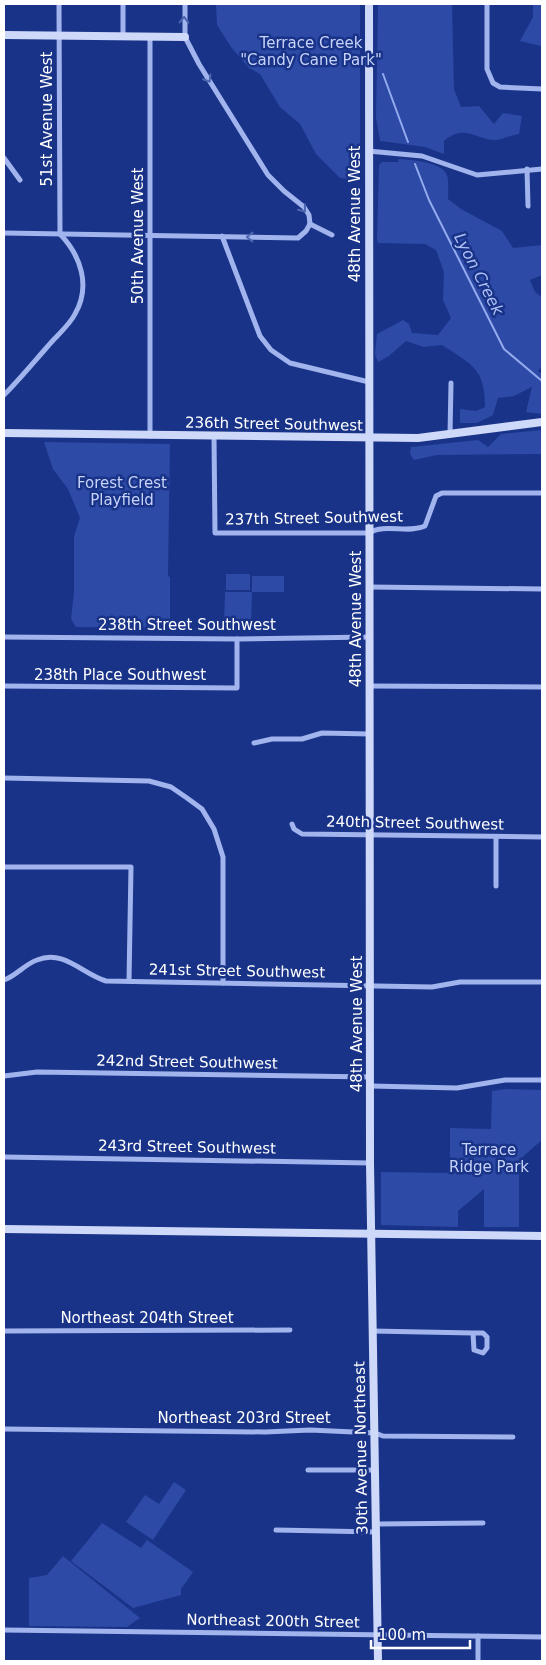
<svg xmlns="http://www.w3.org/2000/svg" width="546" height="1665" viewBox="0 0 546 1665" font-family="'DejaVu Sans',sans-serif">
	<rect width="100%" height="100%" fill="#193388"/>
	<!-- green -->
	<g fill="#2c4aa6">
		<polygon points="216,4 360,4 360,180 340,178 316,154 300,124 280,107 260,74 249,68 231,47 217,25"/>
		<path d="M378,4H452L454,89L461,107L479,106L494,124L503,113L522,116L519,134C512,135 504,139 496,140C476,140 465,123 444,141V154L425,147L380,141L376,118Z"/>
		<polygon points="533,4 542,4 541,46 520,41 533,17"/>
		<path d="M399,159C412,160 442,162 447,175C449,181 448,191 448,199L461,209L502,231L513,248L542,245V275L530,280L535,292L542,297V366L538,371L542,374V414L526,412L532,387L514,396L498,398L493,415L477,423H460V409L476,411L485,407C485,368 472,365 442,345L424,347L406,341L389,356L378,362L375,354L377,334L403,320L409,324L412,333L438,335L451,318L443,300L444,272L436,250L425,244L378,243L377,239L379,165L382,162H398Z"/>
		<polygon points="542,430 542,454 437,455 414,460 410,454 411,447 478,440 488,447 501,434"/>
		<polygon points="44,442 170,444 168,576 170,577 170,628 76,627 71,619 74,593 74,536 80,518 68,489 53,469"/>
		<rect x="226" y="574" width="24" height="16"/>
		<rect x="252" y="576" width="32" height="16"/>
		<polygon points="225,592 252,592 251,626 224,625"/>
		<polygon points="505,1089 542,1090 542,1140 519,1160 519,1227 484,1227 484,1189 458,1211 458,1227 381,1225 381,1172 450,1173 450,1128 491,1129 492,1091"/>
		<polygon points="174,1482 186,1490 153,1540 126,1522 145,1495 159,1504"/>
		<polygon points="102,1523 141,1548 147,1540 193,1572 181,1589 181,1595 133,1608 71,1561"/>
		<polygon points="63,1556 140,1618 127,1627 29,1626 29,1578 47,1575"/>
	</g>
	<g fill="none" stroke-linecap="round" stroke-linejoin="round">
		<!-- stream -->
		<g stroke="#94abef" stroke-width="2">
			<polyline points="383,74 408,142"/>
			<polyline points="415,164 429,200 504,349 542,381"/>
		</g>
		<!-- street -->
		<g stroke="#a1b4ed" stroke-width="5">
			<polyline points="123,4 123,36"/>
			<polyline points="185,4 185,37 199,64 268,175 284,191 304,207 309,215 310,224"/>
			<polyline points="487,4 487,69 493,83 500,87 542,89"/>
			<polyline points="368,151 422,156 477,175 542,169"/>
			<polyline points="4,158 20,180"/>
			<polyline points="527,169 528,206"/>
			<polyline points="310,224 332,235"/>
			<polyline points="4,233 298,238 306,231 310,224"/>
			<polyline points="222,236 260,336 271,350 290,363 369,382"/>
			<path d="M4,395C19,380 33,363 48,346C56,336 69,326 75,314C91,286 81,256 60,234L59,4"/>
			<polyline points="450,435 451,383"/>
			<polyline points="150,436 150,36"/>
			<path d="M214,437L215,533H369C385,523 408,534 425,526L436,496L442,493H542"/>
			<polyline points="370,587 542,589"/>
			<polyline points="4,637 237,639 370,637"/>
			<polyline points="4,686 237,688 237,639"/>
			<polyline points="370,686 542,687"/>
			<polyline points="254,743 272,739 302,739 322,733 370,734"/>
			<polyline points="4,778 149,781 171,787 187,798 202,809 214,829 223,857 223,983"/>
			<polyline points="292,824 294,829 302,834 542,837"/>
			<polyline points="4,867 131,867 129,981"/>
			<polyline points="496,886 496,838"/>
			<path d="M4,980C16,976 25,964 37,960C64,949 82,974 106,981L432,987L460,982H542"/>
			<polyline points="4,1076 37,1072 370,1077"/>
			<polyline points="371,1086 457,1088 505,1080 542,1080"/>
			<polyline points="4,1157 370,1163"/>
			<polyline points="4,1331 290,1330"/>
			<polyline points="372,1331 473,1333 483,1333 487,1337 487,1348 483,1353 474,1350 473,1333"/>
			<polyline points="4,1429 265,1432 310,1430 375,1433 383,1436 513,1437"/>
			<polyline points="308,1470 375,1470"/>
			<polyline points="377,1524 483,1523"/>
			<polyline points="276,1530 377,1532"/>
			<polyline points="4,1630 542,1637"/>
			<polyline points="478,1636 478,1661"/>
		</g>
		<!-- secondary -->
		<g stroke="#ced8f9" stroke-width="8">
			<polyline points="369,4 370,1163 378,1661"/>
			<polyline points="4,35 185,37"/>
			<polyline points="4,433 418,438 542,422"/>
			<polyline points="4,1229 542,1236"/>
		</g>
	</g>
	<!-- one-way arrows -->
	<defs><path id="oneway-chevron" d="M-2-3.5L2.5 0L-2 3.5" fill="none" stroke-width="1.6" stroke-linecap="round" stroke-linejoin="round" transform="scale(1.25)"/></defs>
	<g stroke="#4f67b0">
		<use href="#oneway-chevron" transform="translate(184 20) rotate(-89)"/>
		<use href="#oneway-chevron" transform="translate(208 79) rotate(58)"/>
		<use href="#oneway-chevron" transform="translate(303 209) rotate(52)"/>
		<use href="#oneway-chevron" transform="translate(250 237) rotate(-179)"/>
	</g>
	<g text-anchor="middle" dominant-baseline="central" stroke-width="5" stroke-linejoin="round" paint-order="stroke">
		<!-- park labels -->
		<g font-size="15" fill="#c7d3f9" stroke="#193388">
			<text x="311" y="43">Terrace Creek<tspan x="311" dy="17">"Candy Cane Park"</tspan></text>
			<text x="122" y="483">Forest Crest<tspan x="122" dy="17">Playfield</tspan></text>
			<text x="489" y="1150">Terrace<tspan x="489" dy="17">Ridge Park</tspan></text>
		</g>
		<!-- street labels -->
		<g font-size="15" fill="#fff" stroke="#193388">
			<text transform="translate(47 119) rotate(-90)">51st Avenue West</text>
			<text transform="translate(355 214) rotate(-90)">48th Avenue West</text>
			<text transform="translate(138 236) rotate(-90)">50th Avenue West</text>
			<text transform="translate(274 424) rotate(1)">236th Street Southwest</text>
			<text transform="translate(314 518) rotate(-1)">237th Street Southwest</text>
			<text transform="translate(356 619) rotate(-90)">48th Avenue West</text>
			<text x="187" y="625">238th Street Southwest</text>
			<text x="120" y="675">238th Place Southwest</text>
			<text transform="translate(415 823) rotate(1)">240th Street Southwest</text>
			<text transform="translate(237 971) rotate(1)">241st Street Southwest</text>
			<text transform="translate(357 1024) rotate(-90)">48th Avenue West</text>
			<text transform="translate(187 1062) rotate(1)">242nd Street Southwest</text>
			<text transform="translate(187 1147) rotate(1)">243rd Street Southwest</text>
			<text x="147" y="1318">Northeast 204th Street</text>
			<text x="244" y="1418">Northeast 203rd Street</text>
			<text transform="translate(361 1448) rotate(-91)">30th Avenue Northeast</text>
			<text transform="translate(273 1621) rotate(1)">Northeast 200th Street</text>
		</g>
		<!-- water labels -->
		<g font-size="16" font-style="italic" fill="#adbff4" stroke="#193388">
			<text transform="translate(479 274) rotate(63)">Lyon Creek</text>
		</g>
	</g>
	<!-- border -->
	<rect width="546" height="1665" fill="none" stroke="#ffffff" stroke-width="10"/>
	<!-- scale -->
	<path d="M371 1640v8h99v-8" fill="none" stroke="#ffffff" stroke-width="2.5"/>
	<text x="378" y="1640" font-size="15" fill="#ffffff" stroke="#193388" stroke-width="4" paint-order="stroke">100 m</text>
</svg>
